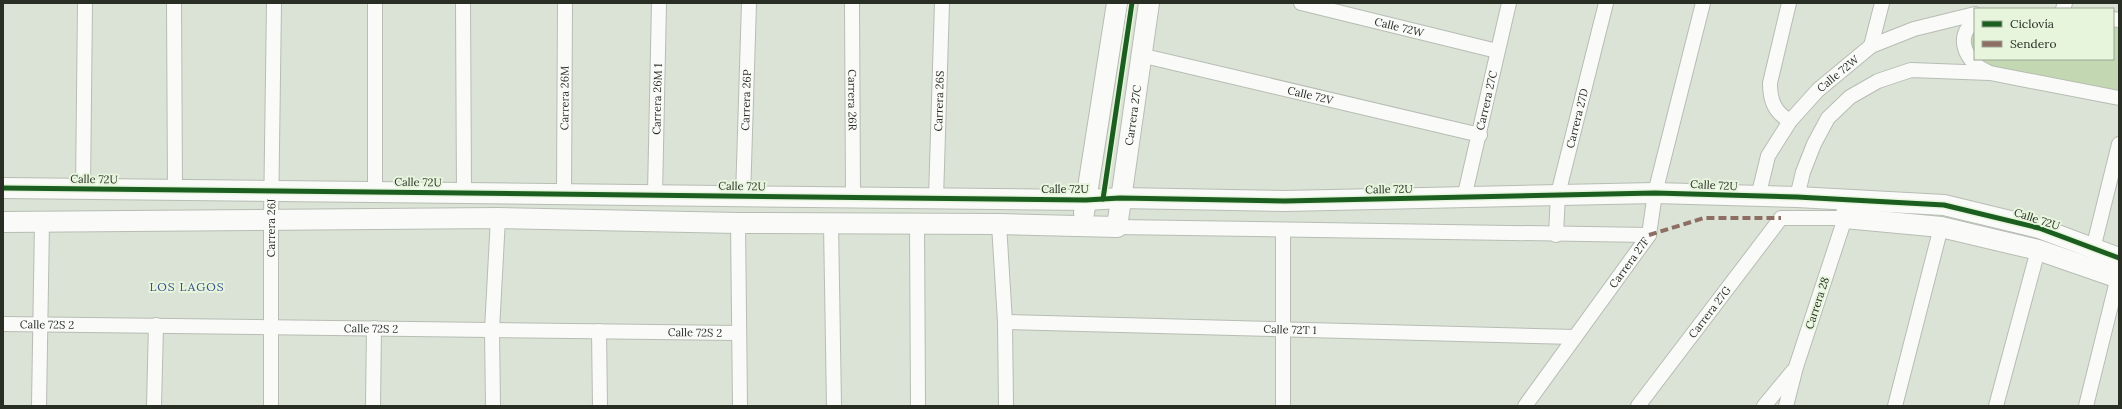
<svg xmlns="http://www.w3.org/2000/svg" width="2122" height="409" viewBox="0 0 2122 409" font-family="Lora,serif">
	<rect width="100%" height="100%" fill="#dbe2d6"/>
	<!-- green -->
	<polygon fill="#c3d8b2" points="2113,19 2119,20 2119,98 1978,69 1965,35 1975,21 1975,59 2113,59"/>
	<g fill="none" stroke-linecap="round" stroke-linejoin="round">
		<defs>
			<g id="street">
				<polyline points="174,3 175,190"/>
				<polyline points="375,3 375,192"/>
				<polyline points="463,3 464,193"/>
				<path id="s1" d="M852,3L853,196"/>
				<path id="s2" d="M1301,3L1497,51"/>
				<path d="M1789,3L1770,83C1770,100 1774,112 1790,121"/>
				<polyline points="2063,9 2065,3"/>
				<polyline points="2113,19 2119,20"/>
				<path d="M1975,21C1953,37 1967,64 1988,72"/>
				<polyline points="1871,46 1882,3"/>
				<path id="s3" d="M1140,55L1480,135"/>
				<polyline points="83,189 85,3"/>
				<path id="s4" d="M564,193L565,3"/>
				<path id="s5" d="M655,194L659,3"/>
				<path id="s6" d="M743,197L749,3"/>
				<path id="s7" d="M1758,197L1768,156L1790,121L1818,90L1871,46L1914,29L1975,14"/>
				<polyline points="1797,197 1803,172 1814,144 1828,118 1850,97 1878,81 1911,70 1990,73 2119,98"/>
				<path id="s8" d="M936,198L942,3"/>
				<path id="s9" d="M1464,198L1509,3"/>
				<polyline points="738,223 740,406"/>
				<polyline points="831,223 834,406"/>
				<polyline points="917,223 918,406"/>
				<polyline points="999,224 1005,322 1006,406"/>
				<polyline points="1117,227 1649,235"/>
				<path id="s10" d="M1556,235L1558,194L1606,3"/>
				<polyline points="2093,249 2119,144"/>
				<path id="s11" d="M1005,322L1575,337"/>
				<path id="s12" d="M3,324L739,333"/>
				<polyline points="599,331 600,406"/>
				<polyline points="39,406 42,222"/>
				<polyline points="154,406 156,325"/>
				<path id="s13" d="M271,406V220L274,3"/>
				<polyline points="373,406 374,328"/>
				<polyline points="493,406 492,330 498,218"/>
				<polyline points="1283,406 1283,230"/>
				<path id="s14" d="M1525,406L1649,235L1655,193L1703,3"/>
				<path id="s15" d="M1638,406L1781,218H1845L1796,367L1786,406"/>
				<polyline points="1764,406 1793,371"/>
				<polyline points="1895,406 1941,227"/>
				<polyline points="1996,406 2038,250"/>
				<polyline points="2086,406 2118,277"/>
			</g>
			<g id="secondary">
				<polyline points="3,188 1086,200 1120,198 1285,201 1655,193 1797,197 1944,205 2039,228 2119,258"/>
				<polyline points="1850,200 1845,218 1941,227 2038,250 2119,278"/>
				<polyline points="1084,213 1117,3"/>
				<path id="s16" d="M3,222L498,218L738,223L999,224L1117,227L1149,3"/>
			</g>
		</defs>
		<!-- street casing -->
		<use href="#street" stroke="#b7bdb3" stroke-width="16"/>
		<!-- secondary casing -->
		<use href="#secondary" stroke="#b7bdb3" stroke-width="22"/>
		<!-- street -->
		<use href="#street" stroke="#fafbf9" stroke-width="14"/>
		<!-- secondary -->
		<use href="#secondary" stroke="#fafbf9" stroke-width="20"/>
		<!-- quiet -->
		<polyline stroke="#8d6e63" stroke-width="4" stroke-dasharray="8 4" stroke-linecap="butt" points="1649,235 1704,218 1781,218"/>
		<defs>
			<g id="cycleway">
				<polyline points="3,188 1086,200 1120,198 1285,201 1655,193 1797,197 1944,205 2039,228 2119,258"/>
				<polyline points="1103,199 1132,3"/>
			</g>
		</defs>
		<!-- cycleway casing -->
		<use href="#cycleway" stroke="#e7f5dd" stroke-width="8"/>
		<!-- cycleway -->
		<use href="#cycleway" stroke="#1b5e20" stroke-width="5"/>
	</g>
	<g text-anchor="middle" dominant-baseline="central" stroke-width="4" stroke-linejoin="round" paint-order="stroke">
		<!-- street labels -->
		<g font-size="11" fill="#292e25" stroke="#e7f5dd">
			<text stroke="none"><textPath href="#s2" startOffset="101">Calle 72W</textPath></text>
			<text stroke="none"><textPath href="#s7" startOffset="151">Calle 72W</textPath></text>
			<text stroke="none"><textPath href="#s3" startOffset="175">Calle 72V</textPath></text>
			<text stroke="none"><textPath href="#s4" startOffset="95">Carrera 26M</textPath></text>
			<text stroke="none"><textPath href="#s5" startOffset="95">Carrera 26M 1</textPath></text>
			<text stroke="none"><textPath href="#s6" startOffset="97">Carrera 26P</textPath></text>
			<text stroke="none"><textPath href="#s1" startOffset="97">Carrera 26R</textPath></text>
			<text stroke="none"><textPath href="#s9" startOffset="100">Carrera 27C</textPath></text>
			<text stroke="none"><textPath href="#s8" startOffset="97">Carrera 26S</textPath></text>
			<text stroke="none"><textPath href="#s16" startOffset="1227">Carrera 27C</textPath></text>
			<text stroke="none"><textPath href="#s10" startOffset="119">Carrera 27D</textPath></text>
			<text transform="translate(94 179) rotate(1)">Calle 72U</text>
			<text transform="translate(418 182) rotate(1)">Calle 72U</text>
			<text transform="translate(1714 185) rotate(3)">Calle 72U</text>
			<text transform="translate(742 186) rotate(1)">Calle 72U</text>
			<text x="1065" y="189">Calle 72U</text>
			<text transform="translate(1389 189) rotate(-1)">Calle 72U</text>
			<text transform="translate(2037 219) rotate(18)">Calle 72U</text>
			<text stroke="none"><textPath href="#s13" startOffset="178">Carrera 26J</textPath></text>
			<text stroke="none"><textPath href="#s14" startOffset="177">Carrera 27F</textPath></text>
			<text transform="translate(1817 303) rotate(-72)">Carrera 28</text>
			<text stroke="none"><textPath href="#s15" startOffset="118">Carrera 27G</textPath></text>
			<text stroke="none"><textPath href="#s12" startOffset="44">Calle 72S 2</textPath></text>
			<text stroke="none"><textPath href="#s12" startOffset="368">Calle 72S 2</textPath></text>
			<text stroke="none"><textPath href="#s11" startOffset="285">Calle 72T 1</textPath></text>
			<text stroke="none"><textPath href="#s12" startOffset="692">Calle 72S 2</textPath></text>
		</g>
		<!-- neighbourhood labels -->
		<g font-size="12" letter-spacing="1" fill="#3a528c" stroke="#e7f5dd">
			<text x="187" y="286">LOS LAGOS</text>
		</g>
	</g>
	<!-- border -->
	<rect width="2122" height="409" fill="none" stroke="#292e25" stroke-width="8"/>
	<!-- legend -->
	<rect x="1974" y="8" width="140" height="52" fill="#e7f5dd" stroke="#9ba593"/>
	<rect x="1982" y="21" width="20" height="6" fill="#1b5e20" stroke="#9ba593"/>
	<text x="2010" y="28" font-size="12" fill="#292e25">Ciclovía</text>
	<rect x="1982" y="41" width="20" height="6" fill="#8d6e63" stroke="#9ba593"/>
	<text x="2010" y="48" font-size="12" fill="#292e25">Sendero</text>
</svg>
